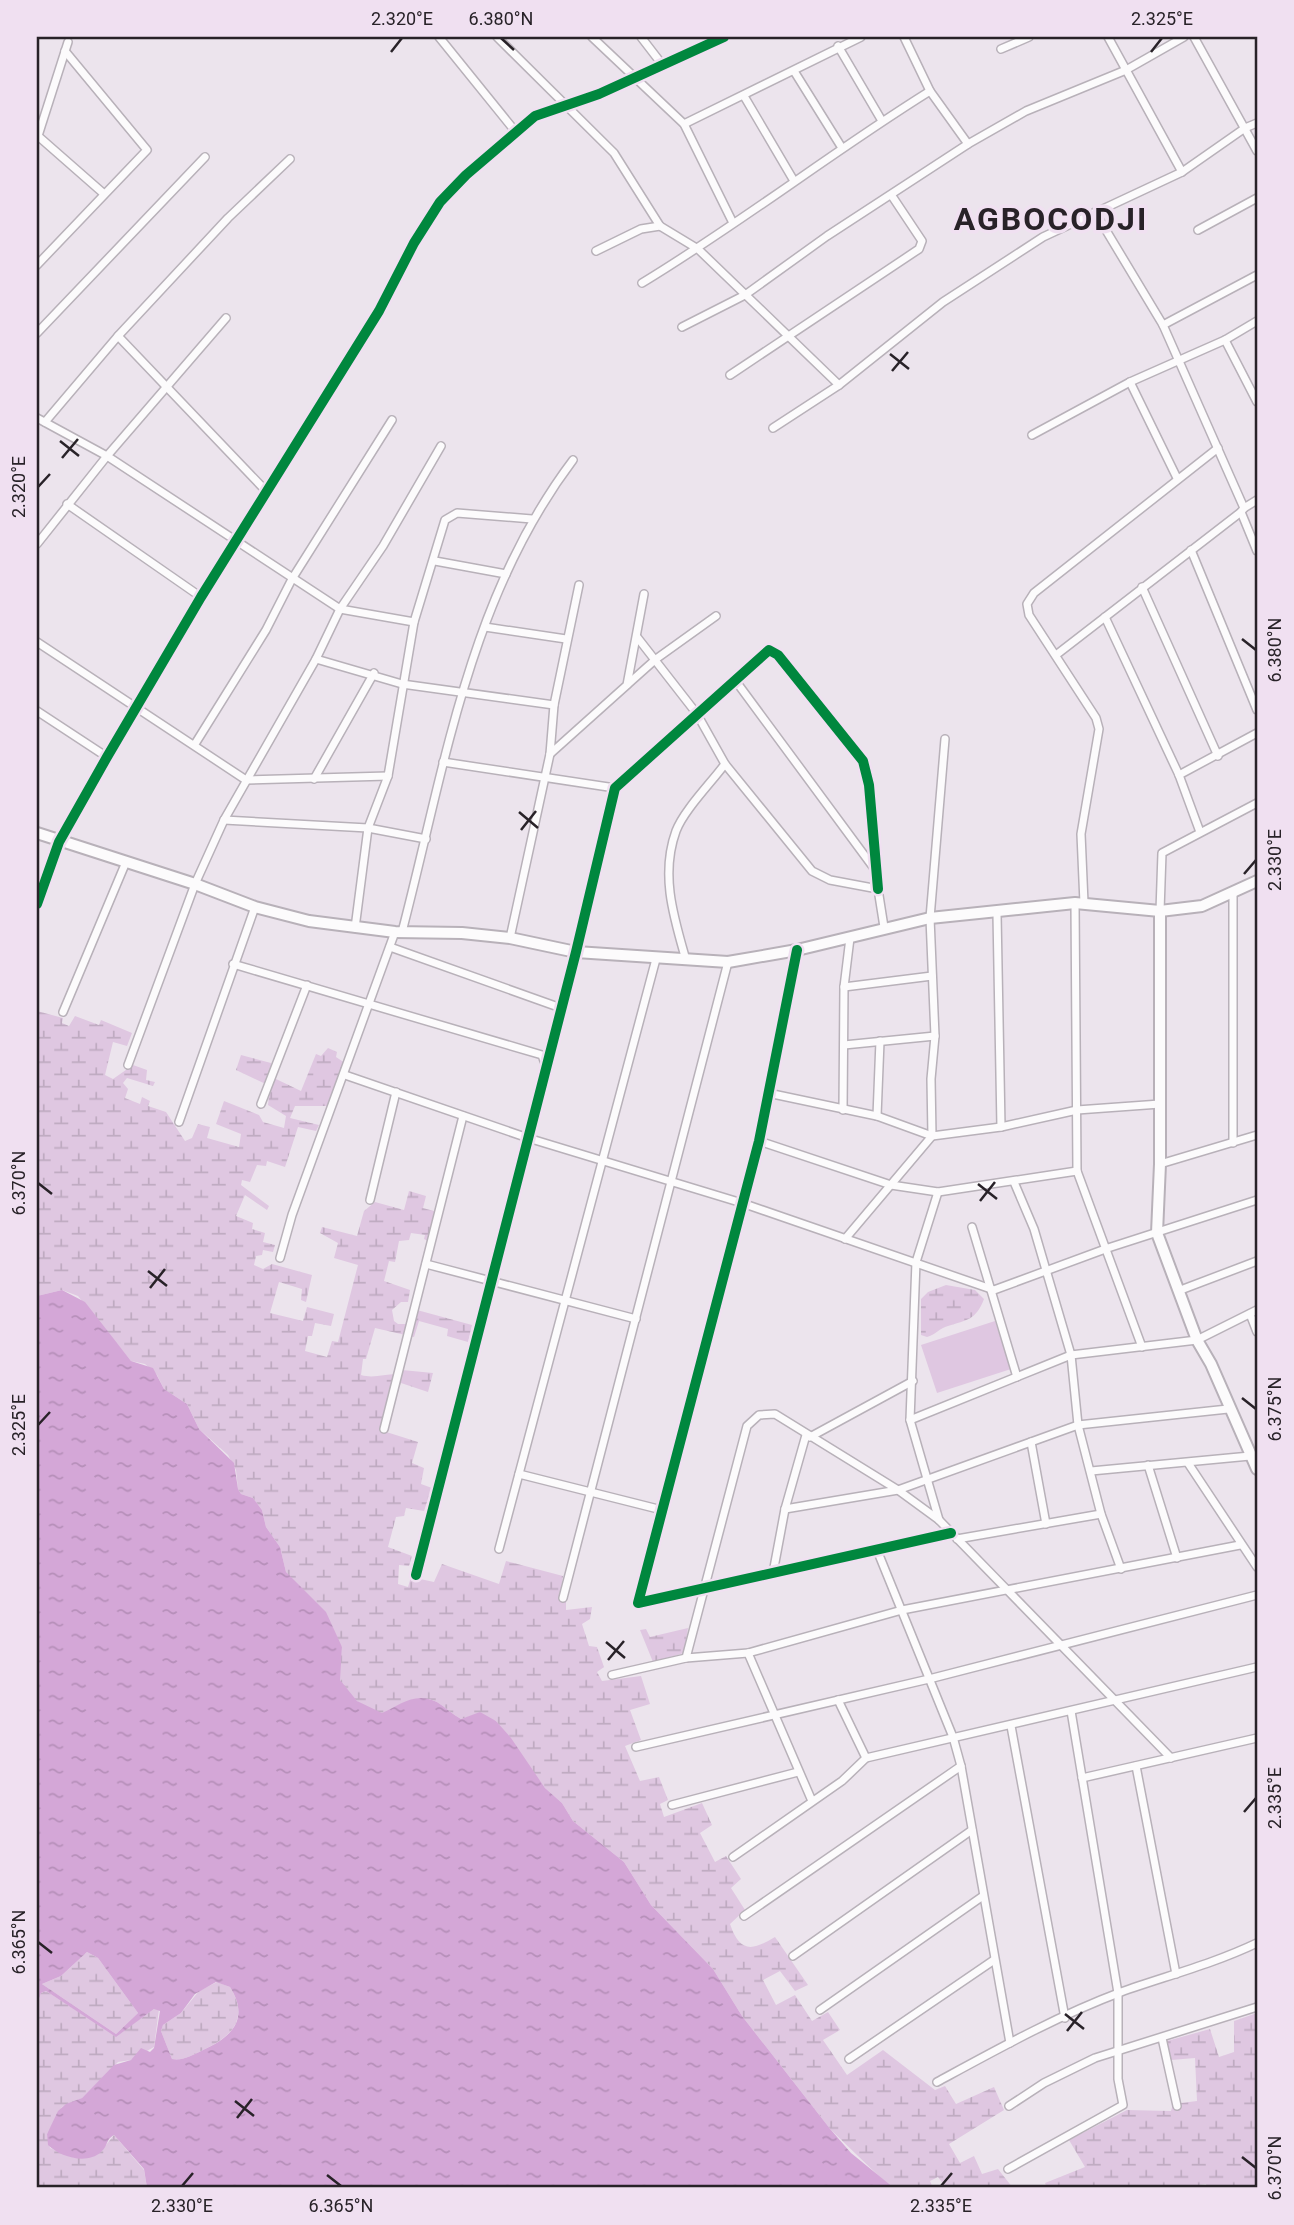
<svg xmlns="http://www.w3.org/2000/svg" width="1294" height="2225" viewBox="0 0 1294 2225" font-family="Roboto,sans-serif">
	<defs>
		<pattern id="wetland-marsh" width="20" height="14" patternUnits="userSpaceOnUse" patternTransform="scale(1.75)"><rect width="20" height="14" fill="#dfc7e1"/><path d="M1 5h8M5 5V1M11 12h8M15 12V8" fill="none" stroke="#bfabc1"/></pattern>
		<pattern id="water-ripples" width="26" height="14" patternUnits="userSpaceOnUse" patternTransform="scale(1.75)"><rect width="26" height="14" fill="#d4a7d7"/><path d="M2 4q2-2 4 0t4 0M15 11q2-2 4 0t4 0" fill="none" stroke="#b68fb9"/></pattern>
	</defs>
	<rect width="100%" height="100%" fill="#ece4ed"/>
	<!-- wetland -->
	<g fill="url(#wetland-marsh)">
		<path d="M37,1011L63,1018L62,1023L69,1026L75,1016L99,1025L101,1020L132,1033L127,1046L113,1042L105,1075L113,1079L133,1065L147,1070L146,1080L155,1082L153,1086L127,1078L123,1083L128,1089L125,1098L140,1104L142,1097L150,1101L148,1106L166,1112L185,1141L192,1138L198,1124L210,1127L207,1138L239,1147L241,1134L216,1124L224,1101L259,1115L263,1122L284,1128L286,1116L268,1105L270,1086L236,1070L241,1055L271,1063L276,1079L301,1091L316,1054L321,1056L328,1048L337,1052L336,1057L345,1063L327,1106H295L290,1118L319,1125L316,1131L298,1127L285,1167L267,1161L266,1166L257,1165L250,1182L242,1180L241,1185L269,1206L267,1210L245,1195L236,1216L253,1223L252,1229L265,1233L263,1242L275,1245L273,1252L263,1250L262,1255L256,1256L254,1265L263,1269L272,1264L312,1275L306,1302L301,1300L302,1289L279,1282L270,1313L303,1321L307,1307L334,1314L331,1326L315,1323L312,1336H308L305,1351L327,1357L332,1341L338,1342L358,1265L334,1258L338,1243L320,1233L322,1227L357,1236L364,1211L375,1202L404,1210L409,1191L426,1196L423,1208L441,1213L432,1257L426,1256L428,1241L424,1239L425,1235L411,1233L409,1240L399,1241L395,1262L389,1261L384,1281L410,1290L408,1302H401L392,1310L394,1321L398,1324H413L417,1310L472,1325L468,1342L447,1336L448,1329L419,1321L414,1337L375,1328L366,1359H363L361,1375C375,1379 385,1373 400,1374L402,1370L433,1373L428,1392L401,1383L380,1430L418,1442L412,1463L424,1468L421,1484L432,1488L424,1511L406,1508L404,1516L396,1517L388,1547L412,1556L409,1566L399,1565L398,1584L408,1587L411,1577L434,1582L442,1564L499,1584L506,1561L563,1576L559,1600L566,1602V1610L592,1607L590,1619L582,1624L589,1646L597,1647L604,1667L597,1672L602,1681L641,1676L650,1704L630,1710L641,1740L625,1746L640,1781L659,1777L668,1800L660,1804L664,1817L702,1803L712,1825L700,1833L715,1862L726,1856L741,1879L731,1888L745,1910L730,1924C740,1953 752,1951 775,1937L808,1985L795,1991L780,1971L763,1980L776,2005L795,1995L812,2021L828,2012L840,2030L823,2040L847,2075L883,2050L935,2090L945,2086L956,2104L994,2087L1004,2110L949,2144L960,2163L974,2156L982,2174L998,2169L1013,2188H946L938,2177L930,2181L933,2188H894L884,2181L831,2130L742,2016L713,1969L651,1905L624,1862L573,1821L562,1803L545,1788L496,1721L474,1715L461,1719C452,1714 445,1707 437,1702C417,1692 399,1705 382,1714C365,1709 343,1694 339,1676C338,1667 342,1656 342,1647L286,1572L280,1547L266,1527L262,1510L253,1498L241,1494L238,1489L236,1470L228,1455L199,1429L187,1404L164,1389L157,1375L145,1364L131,1361L78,1296L62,1290L37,1296Z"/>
		<path d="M946,1285L975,1290L984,1299C976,1320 967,1320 948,1326C940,1328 935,1335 927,1337L921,1335V1299L928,1292Z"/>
		<polygon points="688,1628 684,1653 653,1662 640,1630 646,1629 650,1637"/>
		<polygon points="87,1952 98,1958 138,2013 116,2034 42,1984 61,1976"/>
		<path d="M217,1982L230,1987C250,2019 231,2037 203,2050C193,2055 183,2061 172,2059L161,2031L163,2025L181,2013L199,1991Z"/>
		<polygon points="46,1991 116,2036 154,2009 159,2009 154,2047 131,2060 118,2062 82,2098 62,2107 47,2134 50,2148 75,2158 106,2145 114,2135 144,2170 147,2188 37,2188 37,2005 41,1993"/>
		<polygon points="1257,2013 1257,2188 1207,2188 1206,2184 1176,2188 1047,2188 1045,2183 1085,2167 1069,2140 1127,2110 1171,2111 1173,2104 1197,2101 1195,2058 1171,2060 1167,2041 1210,2029 1219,2057 1234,2052 1234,2021"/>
	</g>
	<!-- garden -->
	<polygon fill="#dfc7e1" points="995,1321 1011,1369 937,1393 921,1345"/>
	<!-- water -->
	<path fill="url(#water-ripples)" fill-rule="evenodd" d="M62,1290L85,1302L131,1361L153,1368L164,1389L187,1404L199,1429L234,1463L238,1489L241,1494L253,1498L262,1510L266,1527L280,1547L286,1572L326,1612L342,1647L340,1680L357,1701L382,1713C400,1705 415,1691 437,1702C445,1707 452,1714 461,1719L480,1712L496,1721L511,1738L545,1788L562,1803L573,1821L624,1862L651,1905L713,1969L742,2016L831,2130L851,2153L894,2188H147L144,2169L114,2135C106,2139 108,2146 101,2152C87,2165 60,2157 48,2145L47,2134L58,2111L66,2104L82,2098L114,2065L131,2060L141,2048L150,2052L154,2048L160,2011L154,2009L116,2037L46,1991L41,1993L37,2005V1296ZM87,1952L98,1958L138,2013L116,2034L42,1984L61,1976ZM216,1982L230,1987C250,2019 232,2037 203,2050C193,2055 183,2061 172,2059L161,2031L163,2025L181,2013L195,1994Z"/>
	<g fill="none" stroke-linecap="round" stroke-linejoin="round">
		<defs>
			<g id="street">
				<polyline points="439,37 515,131"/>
				<polyline points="497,37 614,153 660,226 698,249 839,385"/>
				<polyline points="592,37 684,124 733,223"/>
				<polyline points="641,37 661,63"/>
				<polyline points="904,37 930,91 968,144"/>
				<polyline points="1108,37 1182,172"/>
				<polyline points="1194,37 1257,151"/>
				<polyline points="838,46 882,121"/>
				<polyline points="1001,49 1029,37"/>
				<polyline points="794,71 842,148"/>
				<polyline points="744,96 794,181"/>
				<polyline points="684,124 861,37"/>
				<polyline points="38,136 103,193"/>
				<polyline points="37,139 68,42"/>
				<polyline points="1095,212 1163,325 1244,508 1241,512 1257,551"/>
				<polyline points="1198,230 1257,198"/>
				<polyline points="596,251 641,229 660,226"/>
				<polyline points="37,265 147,150 65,51"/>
				<path d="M642,283C741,223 832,152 930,91"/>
				<polyline points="1163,325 1257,275"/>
				<polyline points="682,327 745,295 827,236 968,144 1026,111 1126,70 1184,37"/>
				<polyline points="37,333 205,157"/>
				<polyline points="118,336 267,492"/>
				<polyline points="1225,340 1257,402"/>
				<polyline points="730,375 919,249 922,241 892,196"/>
				<polyline points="1130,382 1177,478"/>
				<polyline points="37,418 107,456 340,609 414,622"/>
				<polyline points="45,422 118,336 228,218 290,159"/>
				<polyline points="773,428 839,385 943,302 1043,237 1182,172 1245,128 1257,123"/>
				<polyline points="1032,435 1130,382 1225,340 1257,321"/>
				<polyline points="67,504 201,597"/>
				<polyline points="1244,508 1257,500"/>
				<polyline points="37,544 107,456 226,318"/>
				<polyline points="1191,550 1257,710"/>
				<polyline points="435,561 506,574"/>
				<polyline points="1142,587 1218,756"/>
				<polyline points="1105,617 1179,775 1200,832"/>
				<polyline points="485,627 566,639"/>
				<polyline points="637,637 697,714 725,764 812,871 830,880 878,889 884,927"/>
				<polyline points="37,642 246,780 388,776"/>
				<polyline points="1056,655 1241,512"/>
				<polyline points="316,659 402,684 554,705"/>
				<polyline points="735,680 876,871"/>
				<polyline points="628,684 656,659 716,616"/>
				<polyline points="37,711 107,757"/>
				<polyline points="195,744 266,630 292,579 392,420"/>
				<polyline points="550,754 627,685 644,594"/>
				<polyline points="443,762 615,788"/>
				<polyline points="1179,775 1257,733"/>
				<polyline points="314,779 374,673"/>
				<polyline points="224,820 368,828 426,839"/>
				<polyline points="1233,893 1233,1143"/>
				<polyline points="1075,903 1077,1171 1142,1347"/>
				<polyline points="1084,903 1081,834 1099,729 1096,718 1029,615 1027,604 1034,593 1218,448"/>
				<polyline points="37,904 59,842 107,757 201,597 379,311 414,243 440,202 466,175 535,116 599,94 724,37"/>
				<polyline points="1160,911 1162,853 1257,803"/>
				<polyline points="997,914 1001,1127"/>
				<polyline points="355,928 368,828 388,776 414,622 445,520 457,513 532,519"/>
				<path d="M402,932C445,768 468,599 573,460"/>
				<polyline points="510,938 550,754 554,705 579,585"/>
				<polyline points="390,947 561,1008"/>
				<polyline points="797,950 759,1141 638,1603 951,1533"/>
				<path d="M686,960C674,918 660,875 676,831C684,810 711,783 725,764"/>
				<polyline points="233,964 542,1055 546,1067"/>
				<polyline points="844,987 932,976"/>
				<polyline points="63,1012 126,862"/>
				<polyline points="844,1045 935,1036"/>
				<polyline points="128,1065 195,884 224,820 316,659 340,609 383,546 441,446"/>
				<polyline points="345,1075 528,1138 742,1203 994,1290 1108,1248 1257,1200"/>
				<polyline points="768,1093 877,1116 932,1136 1001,1127 1077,1110 1160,1104"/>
				<polyline points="261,1104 307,985"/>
				<polyline points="843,1110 844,987 850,938"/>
				<polyline points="877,1116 880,1041"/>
				<polyline points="179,1122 255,907"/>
				<polyline points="759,1141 891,1185 938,1192 1077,1171"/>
				<polyline points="1160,1164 1257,1135"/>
				<polyline points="1014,1182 1034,1229 1071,1355 1078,1425 1101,1514 1121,1569"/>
				<polyline points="938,1192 916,1262 910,1420 939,1520"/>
				<polyline points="370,1200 396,1092"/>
				<polyline points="972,1227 1017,1377"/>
				<polyline points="845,1239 932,1136 931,1079 935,1036 930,918 945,739"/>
				<polyline points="280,1258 292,1215 395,932"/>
				<polyline points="426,1264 636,1319"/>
				<polyline points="1178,1291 1257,1261"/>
				<polyline points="1250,1314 1257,1332"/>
				<polyline points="910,1420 1071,1355 1197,1340 1257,1310"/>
				<polyline points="384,1429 463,1116"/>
				<polyline points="810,1437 913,1381"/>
				<polyline points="1031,1442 1046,1524"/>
				<polyline points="1188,1463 1257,1567"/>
				<polyline points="1148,1465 1177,1558"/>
				<polyline points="1091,1471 1250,1456"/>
				<polyline points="519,1474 662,1510"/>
				<polyline points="785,1509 898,1490 1078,1425 1228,1409"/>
				<polyline points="957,1539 1101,1514"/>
				<polyline points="499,1549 656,959"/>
				<polyline points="877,1550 953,1737 961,1766 1010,2043"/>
				<polyline points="773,1573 785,1509 806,1435"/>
				<polyline points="416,1575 576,952 615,788 769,650 778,655 863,761 869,785 878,889"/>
				<polyline points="563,1598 728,962"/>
				<polyline points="748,1653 812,1801"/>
				<polyline points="686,1658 747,1426 759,1415 775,1414 898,1490 939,1520 1171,1758"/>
				<polyline points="612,1675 686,1658 748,1653 902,1610 1240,1545"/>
				<polyline points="838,1700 866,1758"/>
				<polyline points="1011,1726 1065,2018"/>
				<polyline points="636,1747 929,1679 1257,1595"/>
				<polyline points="1136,1766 1176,1974"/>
				<polyline points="1082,1778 1257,1738"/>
				<polyline points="672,1805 798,1772"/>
				<polyline points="733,1857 842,1781 866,1758 1257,1667"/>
				<polyline points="744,1916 961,1766"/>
				<polyline points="793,1956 972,1830"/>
				<polyline points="820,2010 983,1896"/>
				<polyline points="1162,2038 1177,2106"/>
				<polyline points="849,2059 994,1960"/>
				<path d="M937,2082C996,2050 1057,2016 1121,1992C1166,1976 1213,1964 1257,1943"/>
				<polyline points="1009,2106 1044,2083 1095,2058 1257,2007"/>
				<polyline points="1008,2169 1123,2105 1118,2079 1118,1993 1071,1711"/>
			</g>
			<g id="secondary">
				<polyline points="37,833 195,884 255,907 309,921 395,932 462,933 510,938 576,952 728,962 797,950 930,918 1075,903 1160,911 1202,906 1257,881"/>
				<polyline points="1160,911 1160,1164 1157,1233 1197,1340 1211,1364 1257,1469"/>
			</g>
		</defs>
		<!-- street casing -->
		<use href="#street" stroke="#b8b1b9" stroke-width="10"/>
		<!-- secondary casing -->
		<use href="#secondary" stroke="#b8b1b9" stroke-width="14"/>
		<!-- street -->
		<use href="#street" stroke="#fcfbfc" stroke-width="7"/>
		<!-- secondary -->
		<use href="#secondary" stroke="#fcfbfc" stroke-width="10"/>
		<defs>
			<g id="cycleway">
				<polyline points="37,904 59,842 107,757 201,597 379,311 414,243 440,202 466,175 535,116 599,94 724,37"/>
				<polyline points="797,950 759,1141 638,1603 951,1533"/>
				<polyline points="416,1575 576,952 615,788 769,650 778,655 863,761 869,785 878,889"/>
			</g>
		</defs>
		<!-- cycleway casing -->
		<use href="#cycleway" stroke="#f0e0f1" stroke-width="15"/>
		<!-- cycleway -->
		<use href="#cycleway" stroke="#00873e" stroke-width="10"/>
	</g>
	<!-- ticks -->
	<path fill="none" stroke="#282228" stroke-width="2.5" d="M501,38L514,50M391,52L402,38M1151,52L1162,38M890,354L909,369M892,371L908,352M60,441L79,456M62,458L78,439M38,487L50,474M1242,639L1256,650M519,812L538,828M521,830L536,811M1244,874L1256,860M38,1183L52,1194M978,1184L997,1199M980,1201L995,1182M148,1271L167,1286M150,1288L165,1269M1242,1398L1256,1409M38,1425L50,1412M606,1642L625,1658M608,1660L624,1641M1244,1812L1256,1798M38,1942L52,1953M1065,2014L1084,2029M1067,2031L1082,2012M235,2101L254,2116M237,2118L252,2099M1242,2157L1256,2168M327,2175L341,2186M182,2186L193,2173M941,2186L952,2173"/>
	<g text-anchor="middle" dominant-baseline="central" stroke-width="7" stroke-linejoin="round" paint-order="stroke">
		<!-- district labels -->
		<g font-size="32" font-weight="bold" letter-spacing="2" fill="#282228" stroke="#f0e0f1">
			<text x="1051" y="219">AGBOCODJI</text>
		</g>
	</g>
	<!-- border -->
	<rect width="1294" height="2225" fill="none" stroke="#f0e0f1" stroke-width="77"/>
	<rect x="38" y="38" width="1218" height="2148" fill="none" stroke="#282228" stroke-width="2.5"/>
	<g font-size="18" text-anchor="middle" fill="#282228">
		<text x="402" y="25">2.320°E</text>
		<text x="501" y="25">6.380°N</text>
		<text x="1162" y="25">2.325°E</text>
		<text transform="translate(19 487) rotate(-90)" y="6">2.320°E</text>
		<text transform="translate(1275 650) rotate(-90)" y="6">6.380°N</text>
		<text transform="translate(1275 860) rotate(-90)" y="6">2.330°E</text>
		<text transform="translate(19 1183) rotate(-90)" y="6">6.370°N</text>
		<text transform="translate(1275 1409) rotate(-90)" y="6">6.375°N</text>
		<text transform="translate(19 1425) rotate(-90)" y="6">2.325°E</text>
		<text transform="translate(1275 1798) rotate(-90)" y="6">2.335°E</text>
		<text transform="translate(19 1942) rotate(-90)" y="6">6.365°N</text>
		<text transform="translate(1275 2168) rotate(-90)" y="6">6.370°N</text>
		<text x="182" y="2212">2.330°E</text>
		<text x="341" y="2212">6.365°N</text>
		<text x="941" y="2212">2.335°E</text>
	</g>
</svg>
